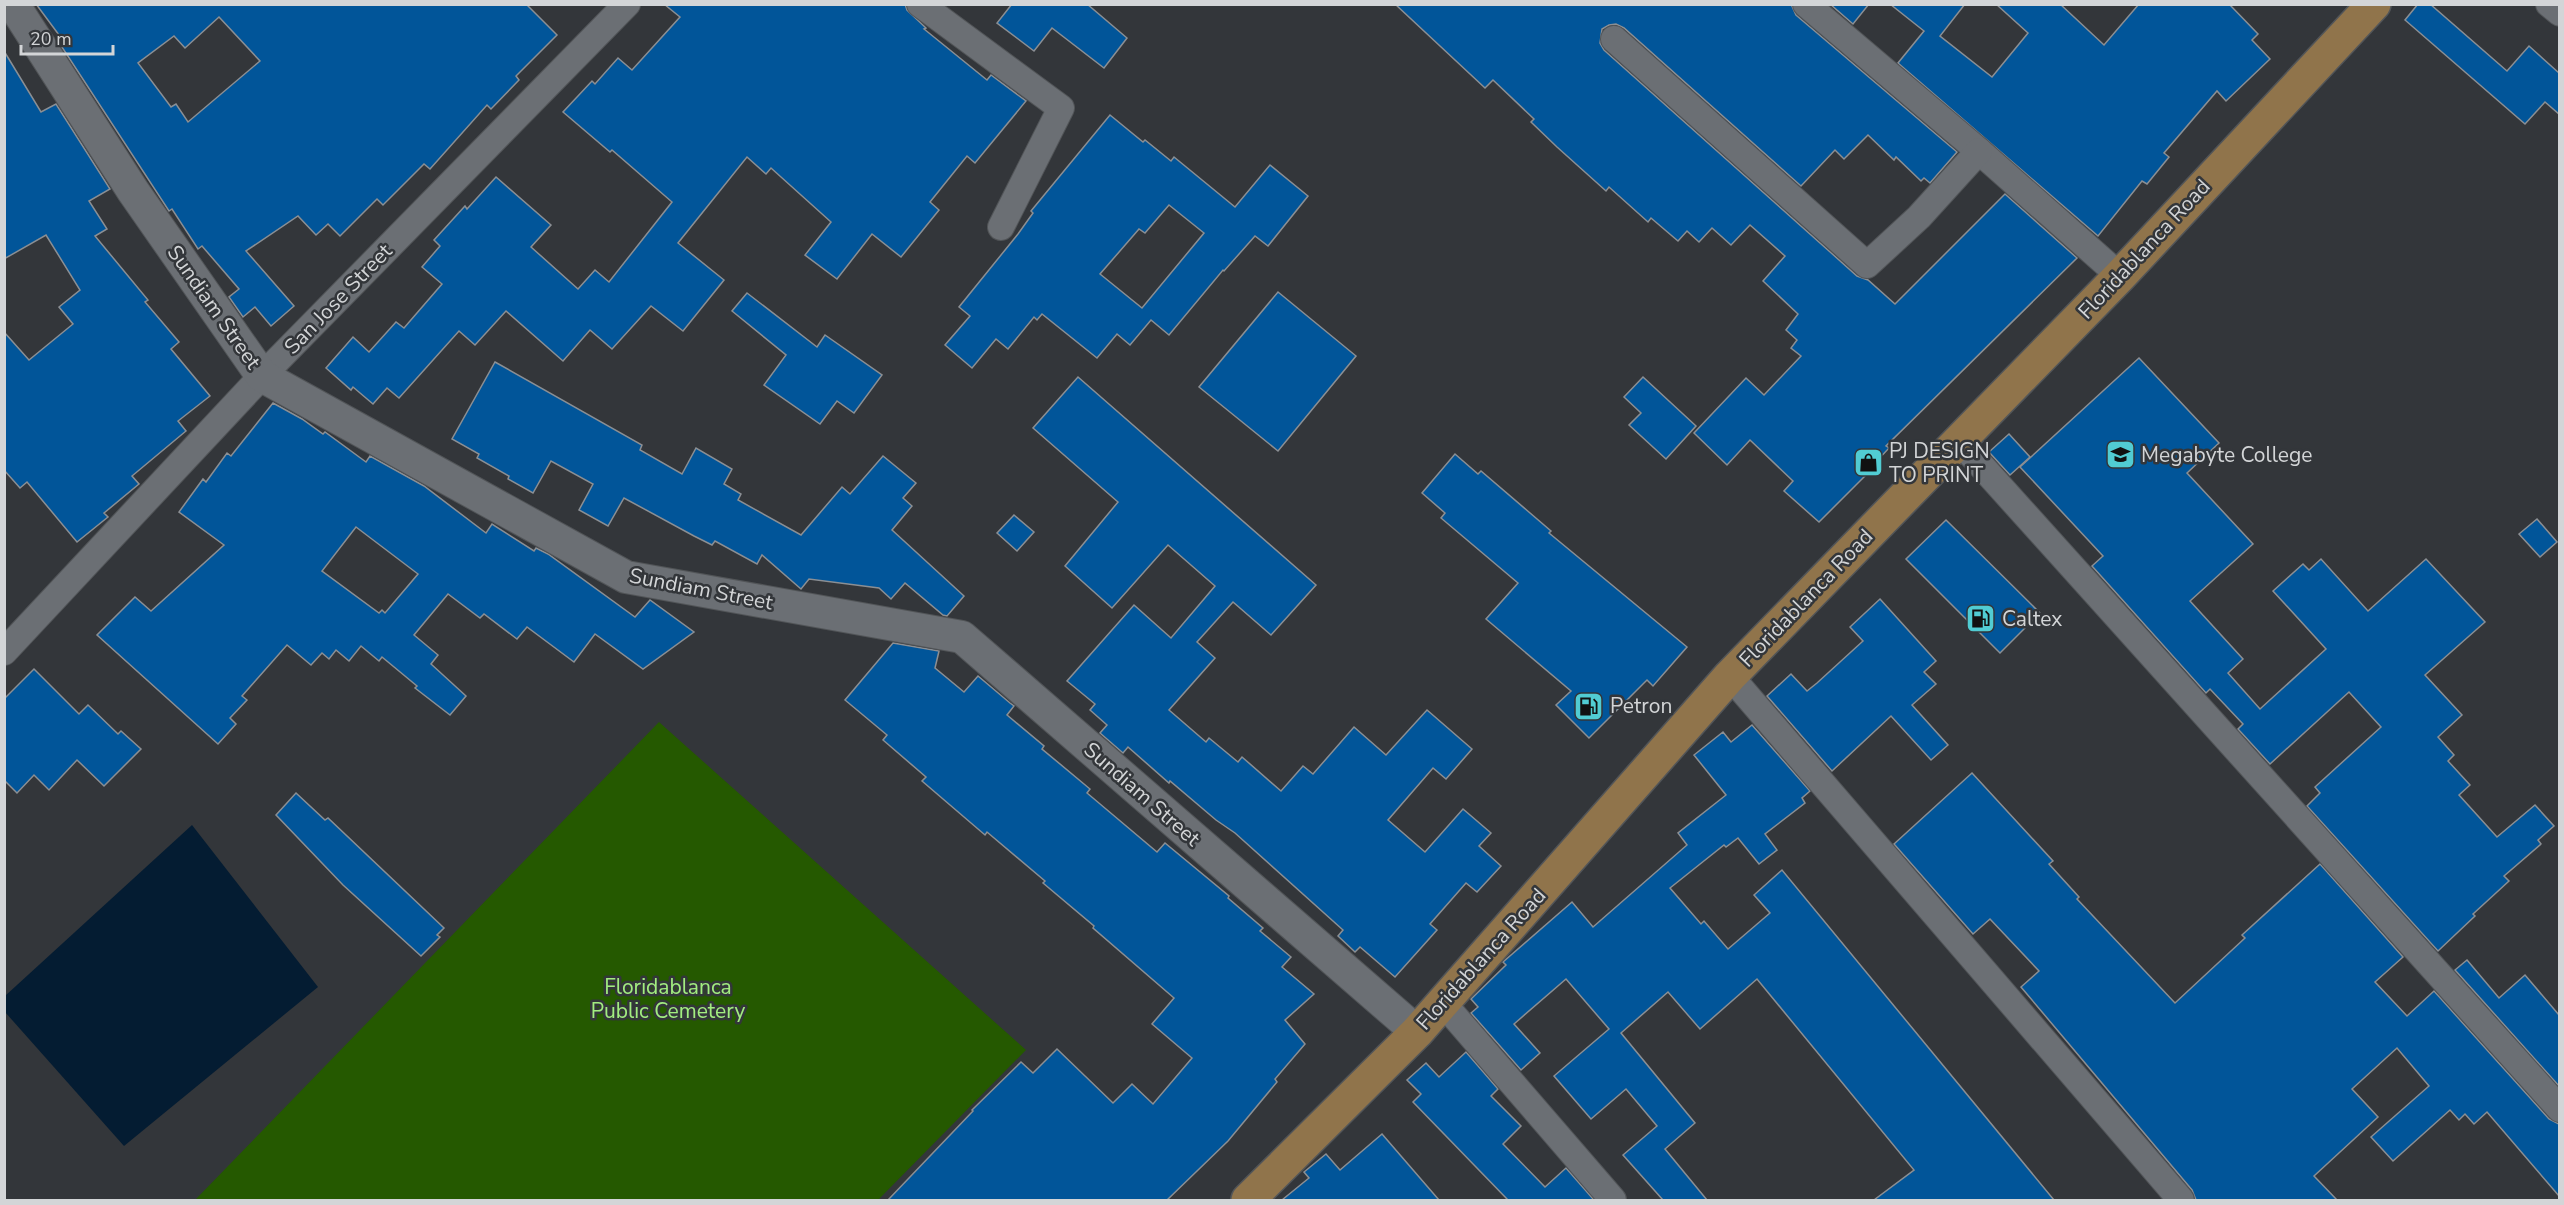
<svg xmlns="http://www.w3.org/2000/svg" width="2564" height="1205" viewBox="0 0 2564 1205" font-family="'Nunito Sans',sans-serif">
	<rect width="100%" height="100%" fill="#33363a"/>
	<!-- green -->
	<polygon fill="#255900" points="659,722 1026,1050 878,1200 195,1200"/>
	<!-- water -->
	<polygon fill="#041c32" points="192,825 318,987 124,1146 5,1012 5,996"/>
	<!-- building -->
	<g fill="#015599" stroke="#8b8f94" stroke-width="1.5" fill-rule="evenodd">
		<path d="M36,4H526L557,35L516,76L519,80L491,109L487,105L430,169L424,164L383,205L377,199L340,236L328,224L316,235L298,216L246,251L294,306L271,326L255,307L243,317L229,297L239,289L202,246L198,249L172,209L169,211L58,41L62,39ZM219,17L260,61L188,122L176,104L171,107L138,63L174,36L185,48Z"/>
		<polygon points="664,4 905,4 907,10 926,28 924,29 987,80 991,75 1026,101 975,163 967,156 930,202 939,210 901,257 872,234 837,279 805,255 831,222 771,168 766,174 747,157 678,243 724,280 683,331 651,306 612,349 590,330 563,361 506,311 475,345 459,331 399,398 387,388 373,404 353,387 351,390 326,368 353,337 369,352 396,322 404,328 442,284 422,267 440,246 434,240 465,206 467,209 496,177 551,225 531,247 578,289 595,270 609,282 672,202 612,150 610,152 563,112 592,81 595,84 618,58 632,70 680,17"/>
		<polygon points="1012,4 1087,4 1127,38 1104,68 1052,28 1034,51 997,23"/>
		<polygon points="1395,4 1791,4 1796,15 1957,152 1930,183 1924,178 1921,181 1896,157 1894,160 1868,135 1844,159 1835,150 1801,186 1624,28 1616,24 1609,25 1602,29 1600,43 1604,50 1857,276 1868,280 1895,304 2005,194 2077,258 1886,446 1889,448 1876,462 1878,463 1819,522 1784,491 1793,481 1750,440 1727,465 1694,433 1746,378 1764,395 1801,356 1791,348 1797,340 1786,330 1798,314 1763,281 1785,256 1750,225 1731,245 1712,228 1699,242 1687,231 1678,241 1651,218 1648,222 1609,187 1606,191 1557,147 1531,122 1534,119 1493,80 1485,88"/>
		<polygon points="1830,4 1869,4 1853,24"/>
		<polygon points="1890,4 1965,4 1940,36 1992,77 2028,33 1996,4 2060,4 2104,45 2139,4 2229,4 2258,34 2252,40 2270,59 2226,101 2217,91 2164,153 2169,157 2147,184 2142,181 2098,236 1898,63 1924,31"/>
		<polygon points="2418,4 2430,4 2507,71 2529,46 2559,73 2559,114 2545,102 2525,124 2405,20"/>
		<polygon points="4,51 41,112 56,104 110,189 89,201 107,229 95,236 148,300 145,302 179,342 171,349 210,396 178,421 186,431 132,476 139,484 104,513 108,517 77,542 27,482 20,488 4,470 4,332 29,360 73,324 59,307 80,290 46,235 4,259"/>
		<path d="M1110,115L1143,142L1145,140L1171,161L1174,157L1235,207L1270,165L1308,196L1268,246L1255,236L1224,271L1223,270L1169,335L1151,320L1130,345L1117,334L1097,358L1042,314L1037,320L1034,317L1008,349L996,339L972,368L945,345L970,316L959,307L1018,234L1033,213L1031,211ZM1169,205L1204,233L1142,308L1100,274L1139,229L1145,233Z"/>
		<polygon points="1278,292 1356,356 1278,451 1199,387"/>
		<polygon points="747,293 817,347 825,335 882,375 854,413 837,401 820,424 764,385 786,355 732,311"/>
		<polygon points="2139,358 2219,443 2187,473 2253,544 2190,601 2243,659 2228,673 2260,709 2326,649 2273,591 2303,564 2309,570 2321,559 2368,611 2426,559 2485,622 2425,675 2462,715 2438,737 2454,755 2448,761 2470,785 2459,795 2497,837 2535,805 2554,826 2538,840 2541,844 2504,876 2509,881 2473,914 2475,916 2438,951 2307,806 2320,793 2315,787 2381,727 2349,692 2270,764 2238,729 2243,724 2210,689 2206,693 2092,566 2103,556 2020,467"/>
		<polygon points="495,362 642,445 640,450 682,474 696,448 732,469 724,484 741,494 738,500 801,535 842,487 850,494 883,456 916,483 903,498 912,506 892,530 964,596 947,616 943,615 905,583 891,599 879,588 809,579 801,589 762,555 757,564 715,541 712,545 694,536 624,498 608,526 579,510 593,484 551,461 533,493 508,479 509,476 477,458 479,454 452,439"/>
		<polygon points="1078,377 1316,585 1271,635 1233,602 1197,642 1215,658 1169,710 1206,742 1209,738 1238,762 1242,757 1281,791 1303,766 1313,774 1354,727 1386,755 1427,710 1472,749 1446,779 1433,768 1388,820 1425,852 1463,809 1491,833 1479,846 1501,866 1477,892 1466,883 1430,924 1437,930 1395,977 1360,947 1355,952 1338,936 1343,930 1235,833 1216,820 1170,781 1169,783 1128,747 1123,753 1100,733 1107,725 1090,710 1095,704 1067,681 1134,605 1171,638 1215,586 1168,545 1112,608 1065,566 1118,502 1033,428"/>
		<polygon points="1643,377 1696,426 1666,459 1629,425 1641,413 1624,397"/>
		<path d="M273,403L302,419L323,434L325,432L366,462L370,456L424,486L486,533L492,524L534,551L536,548L548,554L635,617L650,600L694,632L643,669L595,634L574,662L527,627L517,639L484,614L480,618L448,594L414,635L438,655L431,664L466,696L450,715L415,688L417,686L382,657L379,661L361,646L349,661L336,650L329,659L322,653L311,665L287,645L242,696L247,700L230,718L236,724L218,744L97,635L135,597L151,611L224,545L179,512L203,479L206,482L227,453L231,456ZM356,527L418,574L385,613L382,610L379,613L322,571Z"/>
		<polygon points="2009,434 2030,457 2010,475 1989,452"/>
		<polygon points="1455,454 1478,474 1481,471 1551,531 1549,533 1687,647 1653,686 1647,680 1589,738 1556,705 1571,691 1486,619 1518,583 1441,518 1445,513 1422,493"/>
		<polygon points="1014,515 1034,532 1017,551 997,533"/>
		<polygon points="2537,519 2557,542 2540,557 2519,534"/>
		<polygon points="1946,520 2040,613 2000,653 1906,559"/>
		<polygon points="1880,599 1936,661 1924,672 1936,684 1912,705 1948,745 1931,760 1891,716 1832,771 1767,696 1791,674 1807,691 1817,683 1863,641 1850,627"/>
		<polygon points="893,643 939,651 935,668 964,692 978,676 1010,703 1014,706 1007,715 1044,746 1042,749 1090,789 1087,793 1157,852 1165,843 1229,896 1228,898 1263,928 1260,931 1291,957 1282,967 1314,994 1285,1020 1305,1044 1275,1079 1277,1082 1228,1141 1167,1200 888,1200 973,1111 972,1110 1021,1062 1033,1073 1057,1049 1113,1103 1132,1084 1153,1104 1192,1058 1152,1024 1174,998 1093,928 1094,926 1043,883 1045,881 987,832 985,835 922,781 926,777 883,740 887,735 845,700"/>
		<polygon points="34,669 79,714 88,705 118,734 121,731 141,749 104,786 77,760 49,790 34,775 17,793 4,780 4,699"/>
		<polygon points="1752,725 1810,791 1802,798 1805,803 1765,834 1777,850 1759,864 1738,838 1726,847 1724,845 1670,888 1701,924 1704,921 1728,949 1770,913 1754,895 1782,870 2054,1200 1874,1200 1914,1170 1757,979 1700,1029 1668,992 1621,1033 1695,1123 1665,1149 1707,1200 1663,1200 1623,1155 1657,1126 1626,1089 1591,1119 1554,1076 1609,1029 1566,979 1514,1024 1540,1053 1521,1070 1471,1013 1478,1007 1471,999 1506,965 1503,962 1572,902 1593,927 1687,845 1678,833 1726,795 1694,755 1723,732 1731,742"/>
		<polygon points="1972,773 2053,861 2049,864 2079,897 2077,899 2175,1003 2245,938 2242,935 2320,864 2403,957 2375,982 2407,1016 2434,991 2549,1119 2559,1124 2559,1196 2487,1112 2474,1124 2465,1114 2459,1120 2450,1110 2393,1161 2371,1137 2429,1086 2397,1048 2352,1089 2378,1117 2314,1176 2337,1200 2196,1200 2192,1190 2021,987 2039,971 1990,919 1973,934 1894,844"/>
		<polygon points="296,793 325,820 328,818 444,928 437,935 440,937 421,956 343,885 276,815"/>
		<polygon points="2467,960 2499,998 2525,975 2559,1015 2559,1086 2455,970"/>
		<polygon points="1466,1052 1498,1089 1491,1096 1521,1126 1503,1144 1545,1187 1566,1168 1594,1200 1508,1200 1413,1102 1421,1094 1407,1080 1426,1063 1439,1077"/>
		<polygon points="1382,1134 1439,1200 1282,1200 1309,1178 1304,1172 1326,1154 1340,1170"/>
	</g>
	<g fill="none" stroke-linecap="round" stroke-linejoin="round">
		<defs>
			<g id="minor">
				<polyline points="920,4 1061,108 1001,227"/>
				<polyline points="1806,4 1979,151 2120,276"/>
				<polyline points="2549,4 2560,13"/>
				<polyline points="1614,39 1867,265 1919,217 1979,151"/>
				<polyline points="1959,441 2560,1109"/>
				<polyline points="4,652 262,376 627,4"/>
				<polyline points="1730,676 2181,1200"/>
				<polyline points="1443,1003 1613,1200"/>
			</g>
			<polyline id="tertiary" points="13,4 133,191 262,376 626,577 962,637 1417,1032"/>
			<polyline id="primary" points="1248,1200 1417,1032 1730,676 2120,276 2374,4"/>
		</defs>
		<!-- minor casing -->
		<use href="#minor" stroke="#525558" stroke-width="28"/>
		<!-- tertiary casing -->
		<use href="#tertiary" stroke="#525558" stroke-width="34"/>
		<!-- primary casing -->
		<use href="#primary" stroke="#525558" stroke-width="36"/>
		<!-- minor -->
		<use href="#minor" stroke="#6b6f74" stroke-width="26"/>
		<!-- tertiary -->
		<use href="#tertiary" stroke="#6b6f74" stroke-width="32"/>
		<!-- primary -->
		<use href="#primary" stroke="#90744b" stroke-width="33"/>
	</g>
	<!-- icons -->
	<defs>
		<symbol id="university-square" viewBox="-11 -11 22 22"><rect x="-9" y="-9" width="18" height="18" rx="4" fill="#51ccd3" stroke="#33363a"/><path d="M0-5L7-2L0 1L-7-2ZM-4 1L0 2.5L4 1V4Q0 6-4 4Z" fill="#111"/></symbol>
		<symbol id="shop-square" viewBox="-11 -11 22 22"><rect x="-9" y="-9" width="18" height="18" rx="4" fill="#51ccd3" stroke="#33363a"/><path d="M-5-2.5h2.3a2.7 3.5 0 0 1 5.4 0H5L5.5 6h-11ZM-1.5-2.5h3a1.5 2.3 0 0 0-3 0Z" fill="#111"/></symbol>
		<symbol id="fuel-square" viewBox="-11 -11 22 22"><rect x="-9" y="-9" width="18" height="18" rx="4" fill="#51ccd3" stroke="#33363a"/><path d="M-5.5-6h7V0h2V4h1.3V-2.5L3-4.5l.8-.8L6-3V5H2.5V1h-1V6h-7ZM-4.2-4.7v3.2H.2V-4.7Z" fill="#111"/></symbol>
	</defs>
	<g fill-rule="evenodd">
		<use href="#university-square" x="2104" y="438" width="33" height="33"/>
		<use href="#shop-square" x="1852" y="446" width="33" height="33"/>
		<use href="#fuel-square" x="1964" y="602" width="33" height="33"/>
		<use href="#fuel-square" x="1572" y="690" width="33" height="33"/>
	</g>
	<g text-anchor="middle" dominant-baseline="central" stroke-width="5" stroke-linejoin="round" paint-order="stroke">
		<!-- street labels -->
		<g font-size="21" fill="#d3d5d7" stroke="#33363a">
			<text transform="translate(2144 249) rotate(-47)">Floridablanca Road</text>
			<text transform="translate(338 299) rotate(-46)">San Jose Street</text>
			<text transform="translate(214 307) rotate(55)">Sundiam Street</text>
			<text transform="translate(701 589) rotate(11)">Sundiam Street</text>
			<text transform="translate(1806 598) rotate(-46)">Floridablanca Road</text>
			<text transform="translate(1142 794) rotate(41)">Sundiam Street</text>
			<text transform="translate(1481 959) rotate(-48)">Floridablanca Road</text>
		</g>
		<!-- poi labels -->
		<g font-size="21" fill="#d3d5d7" stroke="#33363a" text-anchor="start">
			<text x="1889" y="451">PJ DESIGN<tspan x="1889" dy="24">TO PRINT</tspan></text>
			<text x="2141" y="455">Megabyte College</text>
			<text x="2002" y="619">Caltex</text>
			<text x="1610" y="706">Petron</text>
		</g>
		<!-- park labels -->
		<g font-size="21" fill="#a2ed80" stroke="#33363a">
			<text x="668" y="987">Floridablanca<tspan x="668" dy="24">Public Cemetery</tspan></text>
		</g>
	</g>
	<!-- border -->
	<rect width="2564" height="1205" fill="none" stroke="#d3d5d7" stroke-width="12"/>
	<!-- scale -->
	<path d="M21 45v9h92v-9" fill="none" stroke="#d3d5d7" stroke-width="3"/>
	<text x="30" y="45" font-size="18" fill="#d3d5d7" stroke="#33363a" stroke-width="4.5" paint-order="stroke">20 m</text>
</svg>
